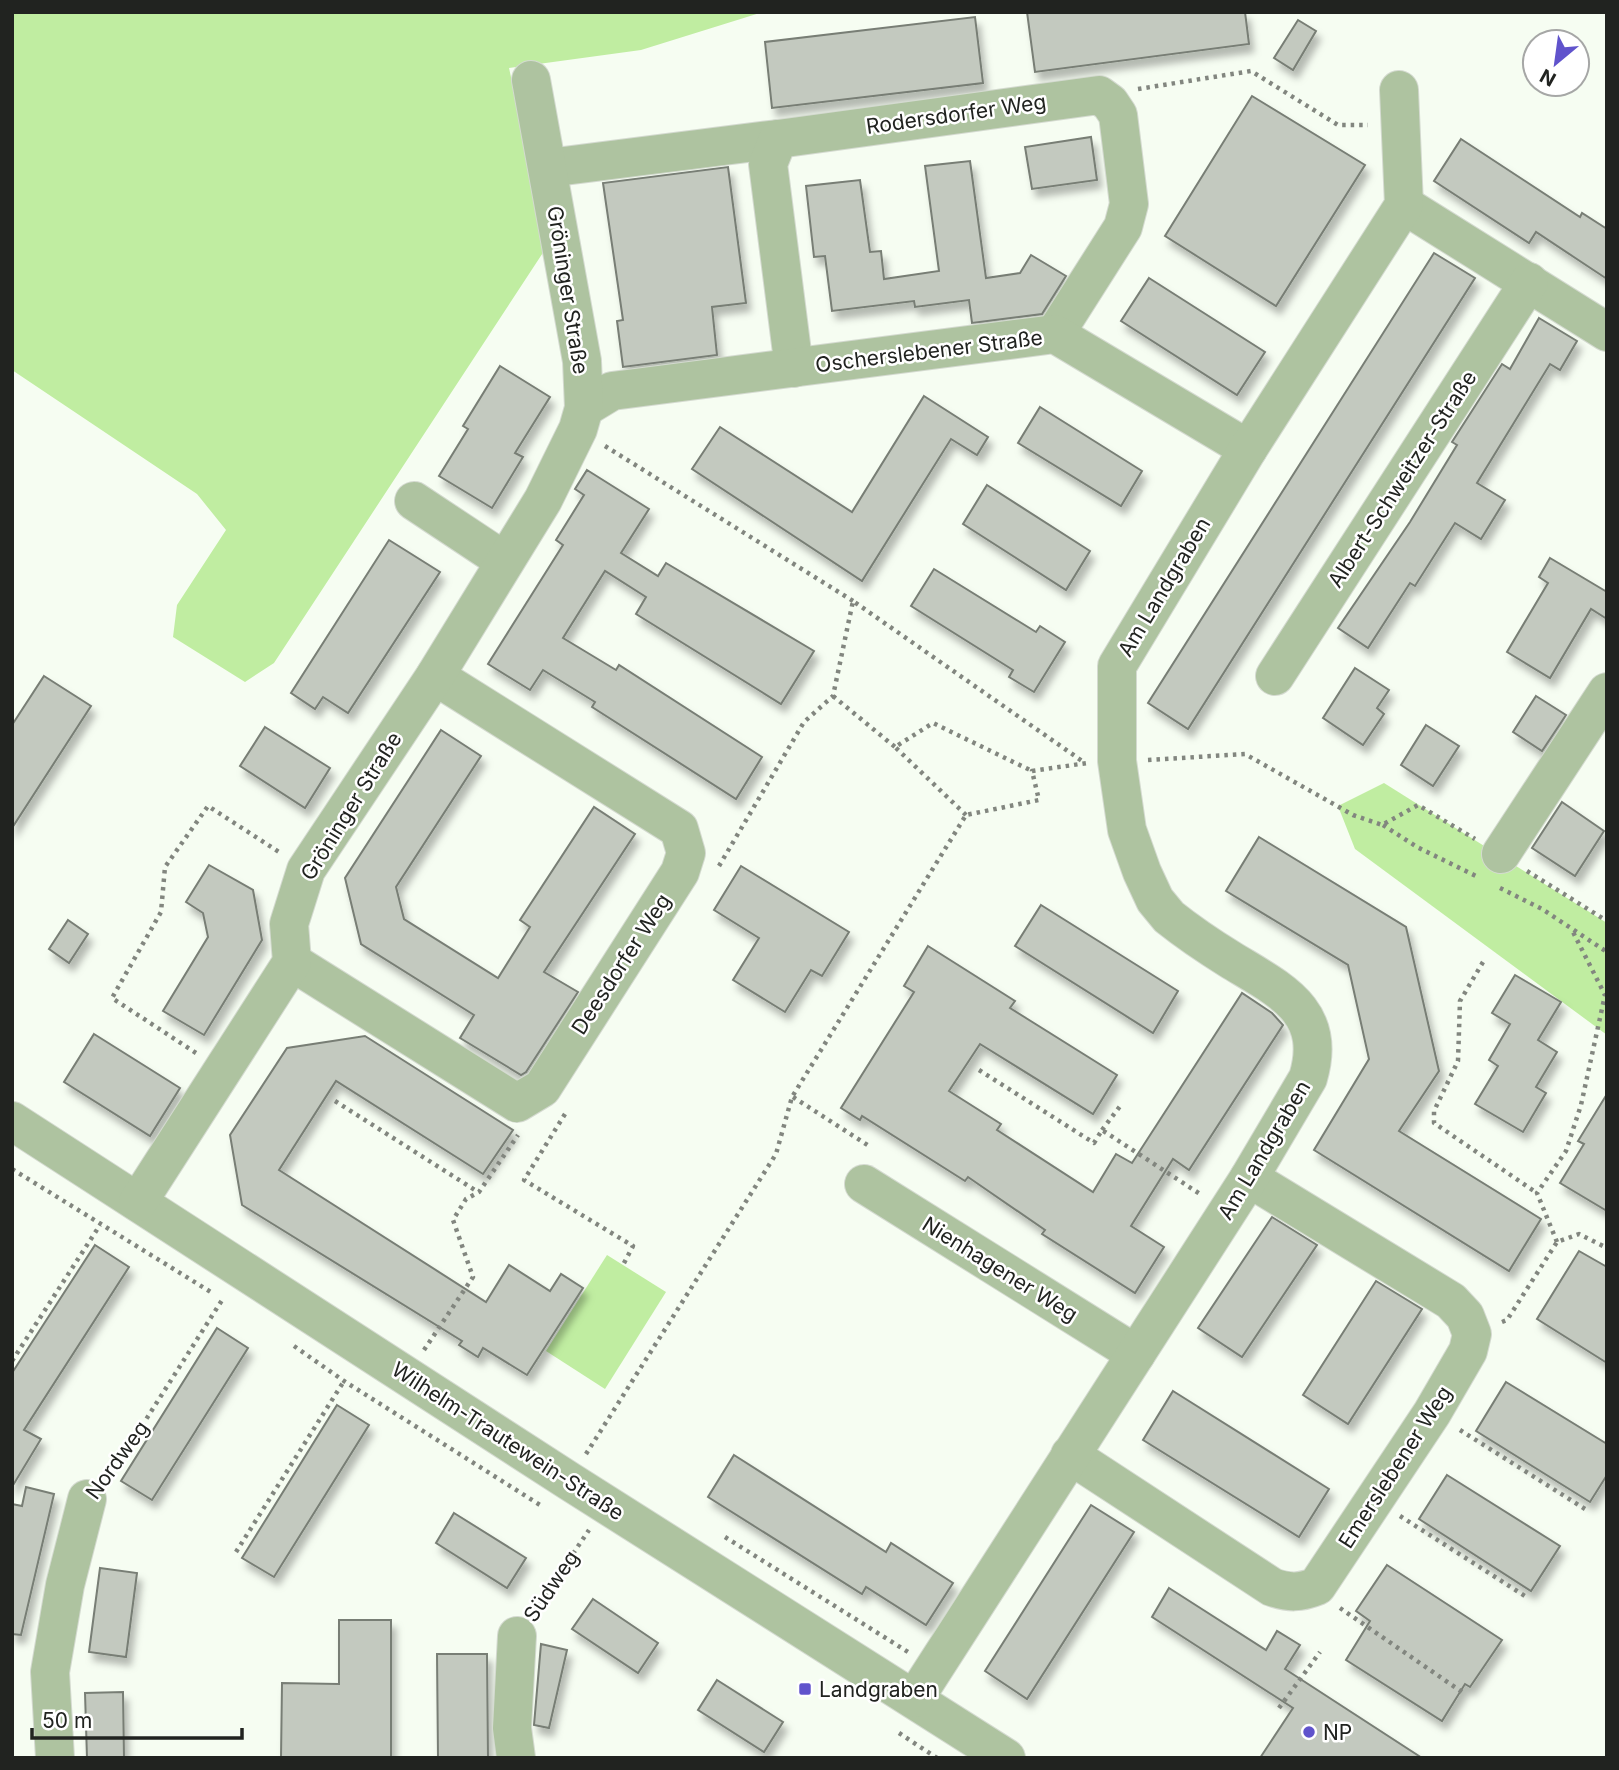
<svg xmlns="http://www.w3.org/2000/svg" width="1619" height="1770" viewBox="0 0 1619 1770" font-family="Inter,sans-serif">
	<defs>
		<filter id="shadow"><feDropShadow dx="4.5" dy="8" stdDeviation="3.5" flood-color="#0004"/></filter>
	</defs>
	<rect width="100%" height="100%" fill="#f6fdf2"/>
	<!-- green -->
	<g fill="#c0eda1">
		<polygon points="12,12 763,12 641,50 509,68 548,245 274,663 245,682 173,637 177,605 226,530 197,494 12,370"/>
		<polygon points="1384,783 1607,923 1607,1035 1355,849 1338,806"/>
		<polygon points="607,1255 666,1292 605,1389 546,1351"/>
	</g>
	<!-- building -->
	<g fill="#c3c9bf" stroke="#787e75" stroke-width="2" filter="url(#shadow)">
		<polygon points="1027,12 1245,12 1249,44 1035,72"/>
		<polygon points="975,17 983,83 772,108 765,42"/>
		<polygon points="1298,20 1316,31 1293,70 1274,58"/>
		<polygon points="1252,96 1365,165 1276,306 1165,236"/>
		<polygon points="1091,137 1097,180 1032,189 1025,147"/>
		<polygon points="1461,139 1580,217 1582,213 1607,229 1607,279 1536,232 1529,243 1434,181"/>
		<polygon points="970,161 986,278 1020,273 1031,255 1066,276 1042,314 972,323 969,300 915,307 914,301 832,311 825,256 814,257 806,186 860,180 870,252 881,251 884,279 939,271 925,166"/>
		<polygon points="728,167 746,303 712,307 717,355 623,367 617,321 623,320 603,183"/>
		<polygon points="1434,253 1475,278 1188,729 1148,703"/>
		<polygon points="1149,278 1265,352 1237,395 1121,321"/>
		<polygon points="1539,318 1577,341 1560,370 1550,364 1477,483 1505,500 1481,539 1455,523 1415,586 1410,583 1368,648 1338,628 1410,522 1457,445 1452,442 1502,364 1510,369"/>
		<polygon points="500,366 550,397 515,453 523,457 492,508 439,476 468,429 463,426"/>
		<polygon points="924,396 988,437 977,455 951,439 862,581 692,469 720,427 852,512"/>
		<polygon points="1040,407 1142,471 1121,506 1018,443"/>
		<polygon points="587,470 649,509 621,553 658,576 666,563 814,651 781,704 636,614 646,597 605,571 563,638 616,670 619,665 762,757 736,799 592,707 595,702 543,670 530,690 488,664 563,545 556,540 584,495 575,489"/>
		<polygon points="987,485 1090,551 1066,590 963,524"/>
		<polygon points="389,540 440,572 348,713 323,697 315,709 291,693"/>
		<polygon points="1550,558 1607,592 1607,619 1591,609 1550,678 1507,652 1548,583 1539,577"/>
		<polygon points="934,569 1036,632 1040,626 1065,642 1034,692 1009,677 1013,670 911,606"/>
		<polygon points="1355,668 1389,690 1377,708 1384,714 1363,745 1323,718"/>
		<polygon points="44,676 91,706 12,828 12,725"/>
		<polygon points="1536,696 1566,715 1542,751 1513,732"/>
		<polygon points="1426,725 1459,746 1433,786 1401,765"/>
		<polygon points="265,727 330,768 305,808 240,766"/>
		<polygon points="441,730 481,756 396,887 404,919 498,978 530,927 520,920 594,807 635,834 544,972 578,992 526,1072 521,1075 460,1038 474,1015 361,944 345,878"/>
		<polygon points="1562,802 1604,831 1575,876 1532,848"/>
		<polygon points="1259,837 1406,927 1439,1071 1399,1131 1541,1219 1509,1271 1314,1150 1369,1059 1348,965 1226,891"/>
		<polygon points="209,865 253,890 262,940 204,1035 163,1011 208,937 203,913 186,902"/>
		<polygon points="741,866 849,932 822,976 811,970 785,1012 733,980 759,938 714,910"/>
		<polygon points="1041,905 1178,991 1153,1033 1015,946"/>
		<polygon points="68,920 88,934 69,963 49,949"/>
		<polygon points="928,946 1015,1001 1010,1008 1117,1075 1093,1114 980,1044 949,1091 1001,1124 997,1130 1093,1192 1116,1154 1132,1163 1242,993 1272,1013 1283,1025 1189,1170 1173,1159 1131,1226 1164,1247 1135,1293 1042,1234 1045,1230 968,1177 965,1181 862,1116 860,1120 841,1108 914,992 904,986"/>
		<polygon points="1515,975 1561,1002 1538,1040 1557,1052 1536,1087 1546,1093 1523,1132 1475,1104 1498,1066 1489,1060 1510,1024 1492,1013"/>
		<polygon points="94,1034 180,1088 150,1136 64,1082"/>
		<polygon points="365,1036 513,1130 483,1174 336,1081 279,1170 486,1302 509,1265 550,1291 561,1274 583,1288 527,1375 483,1348 478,1357 459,1345 462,1341 242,1205 230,1135 287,1048"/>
		<polygon points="1607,1094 1607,1211 1560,1183 1584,1144 1578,1141"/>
		<polygon points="1272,1217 1317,1245 1242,1357 1198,1328"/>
		<polygon points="95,1245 129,1267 24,1430 41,1439 12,1487 12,1373"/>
		<polygon points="1579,1251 1607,1267 1607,1363 1537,1319"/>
		<polygon points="1376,1281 1422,1309 1348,1424 1303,1395"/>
		<polygon points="217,1328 248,1348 152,1500 121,1481"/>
		<polygon points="1506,1382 1607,1444 1607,1475 1590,1502 1476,1431"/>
		<polygon points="1173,1391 1329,1489 1299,1537 1143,1440"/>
		<polygon points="337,1405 369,1425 274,1577 242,1558"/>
		<polygon points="734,1455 886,1552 891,1543 953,1583 926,1625 866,1587 862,1594 708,1497"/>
		<polygon points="1447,1475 1560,1546 1531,1591 1419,1519"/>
		<polygon points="26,1487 54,1494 21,1635 12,1634 12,1504 22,1506"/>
		<polygon points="1091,1505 1134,1532 1027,1699 985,1671"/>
		<polygon points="454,1513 526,1558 507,1588 436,1543"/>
		<polygon points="1387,1565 1502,1640 1470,1687 1465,1684 1442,1721 1346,1660 1370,1621 1356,1611"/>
		<polygon points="100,1568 137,1573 126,1657 89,1652"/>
		<polygon points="1169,1588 1266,1650 1277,1631 1300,1645 1285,1669 1422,1758 1260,1758 1293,1708 1152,1617"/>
		<polygon points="593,1599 658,1643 638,1673 572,1629"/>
		<polygon points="339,1620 391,1620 391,1758 281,1758 282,1683 339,1684"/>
		<polygon points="541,1644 567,1650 549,1728 534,1725"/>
		<polygon points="437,1654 487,1654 488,1758 438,1758"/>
		<polygon points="717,1680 783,1722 764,1752 698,1710"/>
		<polygon points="123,1692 124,1758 87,1758 85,1693"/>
	</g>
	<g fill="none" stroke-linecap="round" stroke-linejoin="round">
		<defs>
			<g id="minor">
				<polyline points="548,168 778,139"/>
				<polyline points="1404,205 1607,332"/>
				<polyline points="794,368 768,164 778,139 1099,95 1110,103 1118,115 1129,204 1123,227 1055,334"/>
				<polyline points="584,408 612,391 1055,334 1248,449"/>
				<polyline points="414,501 503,560"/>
				<polyline points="1275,676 1529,282"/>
				<polyline points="1501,854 1607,692"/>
				<polyline points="292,962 517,1103 542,1088 680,872 686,853 679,829 435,676"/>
				<polyline points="12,1121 569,1481 1006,1758"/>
				<polyline points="864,1184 1136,1354"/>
				<polyline points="138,1202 292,962 289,924 306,870 435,676 543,500 578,429 584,408 582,361 531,80"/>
				<path d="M1070,1455L1272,1587C1289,1593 1300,1593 1317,1586L1432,1413L1468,1351L1472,1334L1465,1316L1451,1301L1249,1178"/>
				<path d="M915,1698L1249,1178L1308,1078C1328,1011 1280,990 1231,960C1210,947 1189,933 1169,917L1155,900L1142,872L1127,830L1117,761V666L1248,449L1404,205L1399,90"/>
				<polyline points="55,1758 50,1672 65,1585 87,1499"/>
				<polyline points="516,1758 512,1728 517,1636"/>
			</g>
		</defs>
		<!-- minor casing -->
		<use href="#minor" stroke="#d4dad0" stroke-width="40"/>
		<!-- path -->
		<g stroke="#82867f" stroke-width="4.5" stroke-dasharray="3.5 5" stroke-linecap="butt">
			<polyline points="1138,89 1251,71 1338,125 1368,125"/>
			<polyline points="605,446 853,601"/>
			<polyline points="833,696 895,747"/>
			<polyline points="1148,760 1245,754 1353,815 1382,825 1418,805 1475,839"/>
			<polyline points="966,815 895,747 933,723 1032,771"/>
			<polyline points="1383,825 1417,847 1476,876"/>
			<polyline points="719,866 804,722 833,696 853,601 1085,763"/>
			<polyline points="1527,871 1607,921"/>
			<polyline points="1500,888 1542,909 1607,952"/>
			<polyline points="1483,962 1460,1001 1458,1061 1434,1111 1434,1123 1537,1193"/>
			<polyline points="196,1053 112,998 161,912 165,867 208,806 279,852"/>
			<polyline points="979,1070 1094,1143 1102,1130 1200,1194"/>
			<polyline points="793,1097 869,1146"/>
			<polyline points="335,1101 478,1192"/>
			<polyline points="565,1114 524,1180 633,1246 623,1265"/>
			<polyline points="1102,1130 1121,1105"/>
			<polyline points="12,1169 214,1294"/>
			<polyline points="1557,1242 1537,1193 1566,1151 1581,1105 1605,995 1573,932"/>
			<polyline points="1502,1322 1507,1320 1557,1242 1579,1234 1607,1248"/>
			<polyline points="294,1346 344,1381 540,1505"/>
			<polyline points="424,1350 473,1277 453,1220 466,1199 479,1192 518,1135"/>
			<polyline points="12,1361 100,1225"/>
			<polyline points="1460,1430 1585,1509"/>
			<polyline points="586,1454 776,1154 792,1097 966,815 1039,800 1032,771 1087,763"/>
			<polyline points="110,1476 224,1297"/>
			<polyline points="1400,1516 1528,1598"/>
			<polyline points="725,1537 908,1652"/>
			<polyline points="236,1552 344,1381"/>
			<polyline points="1340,1608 1462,1692"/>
			<polyline points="535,1610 589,1530"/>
			<polyline points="1279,1708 1320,1652"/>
			<polyline points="899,1733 937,1758"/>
		</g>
		<!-- minor -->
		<use href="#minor" stroke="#aec3a0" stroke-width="38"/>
	</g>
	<!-- markers -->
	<g fill="#6053cc" stroke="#fff" stroke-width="2.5">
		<rect x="798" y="1682" width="14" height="14" rx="3.5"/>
		<circle cx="1309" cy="1732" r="7"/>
	</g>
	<g text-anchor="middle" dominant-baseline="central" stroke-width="5" stroke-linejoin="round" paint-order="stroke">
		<!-- street labels -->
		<g font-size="21" fill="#212320" stroke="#fff">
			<text transform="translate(956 114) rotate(-8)">Rodersdorfer Weg</text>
			<text transform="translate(568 290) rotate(81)">Gröninger Straße</text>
			<text transform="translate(929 351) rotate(-7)">Oscherslebener Straße</text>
			<text transform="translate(1402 479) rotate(-57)">Albert-Schweitzer-Straße</text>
			<text transform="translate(1164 587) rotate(-59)">Am Landgraben</text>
			<text transform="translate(351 806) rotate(-58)">Gröninger Straße</text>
			<text transform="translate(621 964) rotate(-57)">Deesdorfer Weg</text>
			<text transform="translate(1264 1150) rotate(-59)">Am Landgraben</text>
			<text transform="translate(1000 1269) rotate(32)">Nienhagener Weg</text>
			<text transform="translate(508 1441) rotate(33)">Wilhelm-Trautewein-Straße</text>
			<text transform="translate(117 1460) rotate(-54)">Nordweg</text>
			<text transform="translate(1395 1467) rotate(-57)">Emerslebener Weg</text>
			<text transform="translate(551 1586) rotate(-56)">Südweg</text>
		</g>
		<!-- poi labels -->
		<g font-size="21" fill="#212320" stroke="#fff" text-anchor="start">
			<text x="819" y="1689">Landgraben</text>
			<text x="1323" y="1732">NP</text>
		</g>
	</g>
	<!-- border -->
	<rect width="1619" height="1770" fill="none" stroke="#212320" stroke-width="28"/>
	<!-- north arrow -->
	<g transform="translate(1556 63) rotate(209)"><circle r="33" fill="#ffffff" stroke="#a6a7a6" stroke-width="2"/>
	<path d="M0-5L12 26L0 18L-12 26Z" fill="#6053cc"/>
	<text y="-10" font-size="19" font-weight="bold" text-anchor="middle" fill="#212320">N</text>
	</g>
	<!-- scale -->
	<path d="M32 1728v10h210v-10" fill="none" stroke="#212320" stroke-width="3.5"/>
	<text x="42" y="1728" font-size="21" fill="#212320" stroke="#ffffff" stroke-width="5" paint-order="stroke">50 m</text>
</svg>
